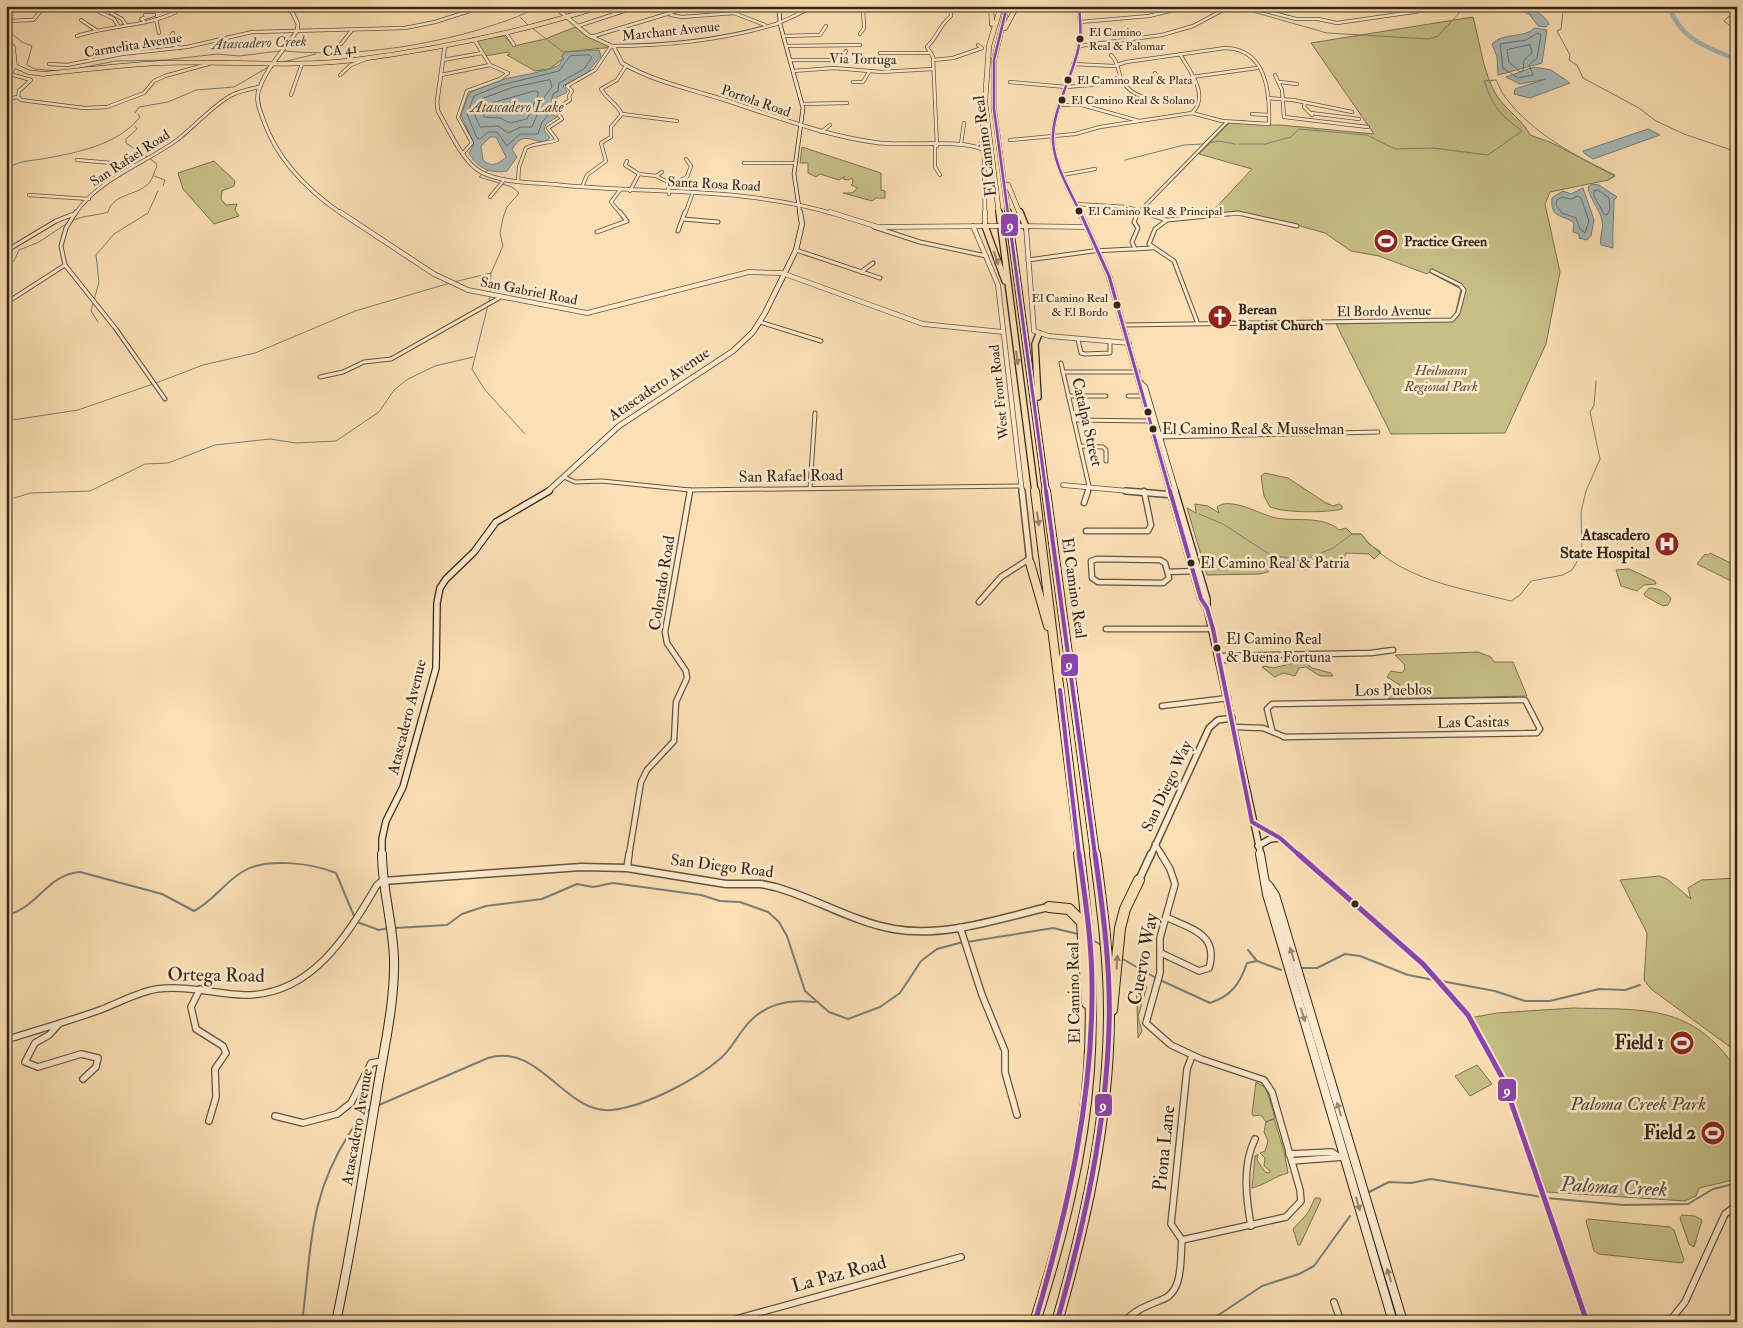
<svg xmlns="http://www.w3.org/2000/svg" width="1743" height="1328" viewBox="0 0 1743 1328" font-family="'IM FELL Double Pica',serif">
	<rect width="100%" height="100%" fill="#fce0b5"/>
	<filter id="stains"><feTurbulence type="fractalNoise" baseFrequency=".004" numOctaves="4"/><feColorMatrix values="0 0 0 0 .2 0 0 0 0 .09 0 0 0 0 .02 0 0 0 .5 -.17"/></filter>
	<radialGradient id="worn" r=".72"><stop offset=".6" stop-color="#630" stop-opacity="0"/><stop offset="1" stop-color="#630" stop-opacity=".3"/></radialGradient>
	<!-- green -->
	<g fill="#c7c088" stroke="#7c7351">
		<path d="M1473,17C1480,42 1483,74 1497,96C1507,111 1523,120 1530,135L1552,143L1615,176L1608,180L1550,192L1545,204L1560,272L1546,344L1505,433L1391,434L1336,324L1449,321L1455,315L1461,289L1429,272L1427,274L1379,256L1351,251L1325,233L1293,224L1245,213L1209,215L1252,169L1199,154L1231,121C1248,119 1263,126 1280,125L1374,134L1311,43Z"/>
		<polygon points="578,26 591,37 614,47 564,52 562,57 564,58 549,69 535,71 507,55 510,54 508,52 485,56 477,40 504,36 514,46 545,39"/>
		<polygon points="802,147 881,173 881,190 885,191 885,198 876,198 872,201 843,193 852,193 858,188 851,185 853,183 852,178 848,180 843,179 845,176 839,180 820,174 816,177 808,173 808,163 800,163"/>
		<polygon points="214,161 235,181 234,186 222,191 221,199 226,205 237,204 235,210 239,216 214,224 183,189 178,173"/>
		<path d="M1265,473L1288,478L1326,503L1333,506L1339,504L1342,506V509C1325,513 1285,513 1270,507L1264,496L1261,476Z"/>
		<path d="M1195,504L1208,506L1219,513L1217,507C1221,504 1226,503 1232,504C1245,505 1259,513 1272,517C1294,523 1321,514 1339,530L1346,528L1352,534H1361L1369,544L1381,552L1374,559L1369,554L1346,553L1343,561L1338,562L1336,560H1330L1333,565L1329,567L1316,556L1312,560L1311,568C1299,574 1294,563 1284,562C1279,561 1273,564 1267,564L1270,568L1268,572L1259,574L1207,575L1187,508L1196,513Z"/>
		<polygon points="1710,553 1737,566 1737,584 1697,564 1705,554 1708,555"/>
		<polygon points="1629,569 1655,581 1656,584 1644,585 1637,591 1621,586 1616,570"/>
		<path d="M1649,588C1659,588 1668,593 1671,599L1668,605L1663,606L1645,596L1644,594Z"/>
		<polygon points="1478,652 1491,657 1494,662 1513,662 1527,696 1388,699 1400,685 1387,677 1391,671 1402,673 1405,669 1404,664 1395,655"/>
		<polygon points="1303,661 1312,668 1331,673 1333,676 1320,676 1306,667 1299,668 1295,676 1283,673 1275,677 1262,667 1265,666 1273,668"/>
		<polygon points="1659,876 1667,879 1691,899 1688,888 1701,880 1737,878 1737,1052 1651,989 1644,980 1647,933 1620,880"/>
		<polygon points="1136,975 1147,986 1138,1017 1142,1031 1138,1038"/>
		<path d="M1573,1008C1644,1010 1692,1003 1737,1070V1179L1699,1188L1696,1196L1685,1201L1547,1192L1504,1080L1469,1018L1497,1013Z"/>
		<polygon points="1477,1065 1492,1084 1470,1096 1455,1076"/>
		<path d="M1256,1082L1266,1088L1275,1118L1266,1122L1274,1119L1284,1151L1288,1173C1275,1176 1265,1185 1252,1188L1255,1156L1258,1154L1257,1160L1265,1172L1269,1173L1270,1171L1264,1166L1265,1158L1260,1153L1265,1151L1268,1141L1264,1132L1266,1122L1261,1115L1253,1116L1252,1114Z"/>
		<polygon points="1315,1198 1320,1198 1321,1200 1300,1245 1298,1245 1293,1229 1308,1213"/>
		<polygon points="1682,1215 1695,1216 1702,1220 1694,1247 1689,1244 1680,1218"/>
		<polygon points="1588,1219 1670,1227 1674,1230 1684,1260 1682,1263 1599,1254 1594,1251 1586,1221"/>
	</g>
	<!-- water -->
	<g fill="#a6baba" stroke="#787f7a" fill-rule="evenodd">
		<path d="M1510,6C1526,6 1541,10 1549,24L1546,27L1538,26L1529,14Z"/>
		<path d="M1535,28L1547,30L1542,63L1498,75L1497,57L1492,44C1503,32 1523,39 1535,28Z"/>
		<path d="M599,50L601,56L587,73L563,86L567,91L566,93L557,97V105L551,109V114L557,117L546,124L544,130L550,138C537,150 524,125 512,150L517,157L507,171C490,174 477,168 469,153L474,144L461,115L469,94C494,75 529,78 557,66C562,64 559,61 564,59L562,57L565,52ZM490,137H496L506,157C499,164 491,168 483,160L481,146Z"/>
		<polygon points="1534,67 1551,70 1570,83 1530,98 1514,94 1515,89 1546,79 1520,84 1506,77"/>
		<polygon points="1648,129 1660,135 1593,159 1584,153 1583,151"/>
		<path d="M1592,184L1599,185L1617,197L1614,200C1614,216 1612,231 1613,248L1601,245C1599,237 1604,229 1602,221C1601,211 1590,200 1588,187Z"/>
		<path d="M1583,188L1594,220L1591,236L1587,240L1579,238V234L1573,232L1574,223C1563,214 1550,219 1552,198L1563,191L1571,194Z"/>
	</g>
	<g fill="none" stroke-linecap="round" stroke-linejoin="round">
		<!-- shore -->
		<g stroke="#6c706a" stroke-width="1">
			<polygon points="1538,33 1541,35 1537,58 1529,65 1533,75 1518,78 1503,68 1500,44 1526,40"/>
			<polygon points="1530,45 1532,53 1524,60 1523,71 1520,72 1509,62 1507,50"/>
			<polygon points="589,55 592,57 584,69 559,83 558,91 553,94 551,103 546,108 547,117 542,122 538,134 520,134 507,146 497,132 488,132 480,139 477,138 467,114 474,96 501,85 559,71 570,56"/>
			<polygon points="550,80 552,87 545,96 532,127 521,127 508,133 498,126 480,127 474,113 481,99 514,87"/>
			<polygon points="535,91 538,92 538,95 527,119 510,123 500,118 484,117 482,112 485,105"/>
			<polygon points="1598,190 1609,198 1610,210 1607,215 1604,214 1594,196 1594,191"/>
			<polygon points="1578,196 1581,198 1589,221 1585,233 1580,229 1576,218 1562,213 1556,205 1557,200 1562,197 1571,199"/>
		</g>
		<!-- stream-far1 -->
		<g stroke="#787f7a" stroke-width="1">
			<polyline points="1529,6 1551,11 1571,6"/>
			<polyline points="1246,10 1327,33 1429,39 1438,36 1462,10 1463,6"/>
			<polyline points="1563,12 1561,29 1557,31 1570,55 1569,60 1577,65 1583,78 1639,108 1656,121 1684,134 1737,152"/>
			<polyline points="1737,16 1728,17 1724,21 1734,29 1733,37 1737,40"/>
			<polyline points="520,17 529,26"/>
			<polyline points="532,28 563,52"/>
			<polyline points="6,29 22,42 32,46 27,64"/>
			<path d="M284,51C349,57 415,48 478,30C499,23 519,18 538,6"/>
			<polyline points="283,62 316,54"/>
			<polyline points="27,65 35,69 57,71"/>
			<polyline points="6,69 14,67"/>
			<polyline points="76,69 115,61 166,60 217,54 239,56 280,51"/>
			<polyline points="135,113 139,107 168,102 196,90 234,87 270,66"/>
			<path d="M1292,136L1299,129L1367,135L1395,149L1433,148L1488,155L1522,131C1499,113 1494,109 1484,81L1496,80C1499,85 1501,92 1505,97C1532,133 1575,156 1615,175L1607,181"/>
			<polyline points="1208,143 1219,141 1235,144"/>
			<polyline points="1239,144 1265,144 1291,137"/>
			<polyline points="1125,160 1184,145 1203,144"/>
			<path d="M6,170C17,161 28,161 42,159C76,153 118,145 140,117L138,114"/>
			<polyline points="488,170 479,177 512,187 519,193 507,207 503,218 500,233 503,246 491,273 490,297 472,369 485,390 525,434"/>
			<polyline points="154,176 165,180 163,186"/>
			<path d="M72,221C83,215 96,216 108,212C114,193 136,196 148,184C153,179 154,172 157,166L156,163L126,143V139L137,129L135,126"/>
			<polyline points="6,266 14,261 19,250 39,242 69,222"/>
			<polyline points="454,282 491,273"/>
			<polyline points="98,322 91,311 99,282 96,255 114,234 148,213 158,191"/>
			<polyline points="156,383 203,365 255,353 355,311 450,283"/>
			<polyline points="6,421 78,410 153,384"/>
			<polyline points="14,498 31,493 90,491 145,464 168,463 215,445 270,439 296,443 336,441 379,412 394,390 408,379 435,366 473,357"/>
			<path d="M1199,514L1223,524L1269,554L1302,561L1333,548L1352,534H1361C1398,580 1457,587 1511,601L1520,595L1531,581L1563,575L1572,570L1582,553L1581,512L1586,491L1600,459L1590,412L1594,405L1596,381"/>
		</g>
		<!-- stream -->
		<g stroke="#787f7a" stroke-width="2">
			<path d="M6,915C37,909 47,874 80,872L162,894L194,911C213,901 224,883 242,872C264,857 312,863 336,873L354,916"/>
			<polyline points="357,922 379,930 389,928"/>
			<polyline points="395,928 447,925 462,914 486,906 542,899 577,884 593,887 613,883 701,895 720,901 740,902 768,912 779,922 787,936 805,991 829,1012 848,1019 880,1007 900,993 921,961 937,949 963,942"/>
			<polyline points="1091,939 1101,945"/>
			<polyline points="967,942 1053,928 1078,934"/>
			<polyline points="1248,950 1257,961 1281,970"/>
			<polyline points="1121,958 1156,978"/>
			<polyline points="1301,968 1317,968 1345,954 1360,956 1408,975 1434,980"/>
			<path d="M1160,980L1210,1003C1231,996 1240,984 1247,963L1257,961"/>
			<polyline points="1441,981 1495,991 1525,1001 1550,1001 1599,989 1625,990 1640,985"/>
			<path d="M379,1105L488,1058C540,1042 565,1115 612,1110C646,1106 696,1080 721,1058C730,1050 735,1040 742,1031C760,1005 785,999 815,1002"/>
			<polyline points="1369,1192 1389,1182 1411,1183 1431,1179 1542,1197"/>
			<polyline points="1546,1198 1624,1205 1688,1204 1713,1189 1737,1183"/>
			<path d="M302,1322C312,1250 307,1200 349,1134C355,1125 360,1114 371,1109"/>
			<polyline points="1208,1322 1262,1286 1299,1274 1314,1266 1350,1216"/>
		</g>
		<!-- river -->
		<path stroke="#a6baba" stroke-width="4.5" d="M1669,6C1681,41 1706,46 1737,60"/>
		<defs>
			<g id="minor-far3">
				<polyline points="87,6 114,19 118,26"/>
				<polyline points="1346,6 1351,10"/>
				<polyline points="8,8 14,6"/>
				<polyline points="116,10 111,13 122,19 126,25"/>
				<polyline points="1427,10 1436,6"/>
				<polyline points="671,15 682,17 734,13 765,25"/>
				<polyline points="156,19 159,33"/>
				<polyline points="81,20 96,30"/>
				<polyline points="6,21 33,20 41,11 40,6"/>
				<polyline points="144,21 141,19 154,15 145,15"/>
				<polyline points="1080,22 1149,16 1190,6"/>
				<polyline points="578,26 639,6"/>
				<polyline points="173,33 170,38 172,44 180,48"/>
				<polyline points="506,33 514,45"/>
				<polyline points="860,34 864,28 863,6"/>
				<path d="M77,36C110,25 145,27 176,12L177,6"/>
				<polyline points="783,36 820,35 826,26"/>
				<polyline points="591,37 693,6"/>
				<polyline points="474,39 490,65 508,73"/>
				<polyline points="341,44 352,30"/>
				<polyline points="786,46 860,45"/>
				<polyline points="1079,46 1162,35 1193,26 1225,9 1235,7 1254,8 1296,19 1318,19 1337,23 1427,10 1423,6"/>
				<polyline points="880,53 931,53"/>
				<path d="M1180,54C1190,72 1210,95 1192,113"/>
				<path d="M1111,55C1119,62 1117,71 1122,80C1133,102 1162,100 1183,102"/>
				<polyline points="443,60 482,53"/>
				<polyline points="790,60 841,60 846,51"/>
				<polyline points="933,60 953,58 982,48 978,45"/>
				<polyline points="49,64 67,65 122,54 187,47 252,32 405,28 435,22 485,6"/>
				<polyline points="15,66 10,74 31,80 19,91 18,97 21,100 84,108 107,107 144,93 154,81 165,76 208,64"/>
				<polyline points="793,71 834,68 881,72 933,69"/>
				<polyline points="340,75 351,65 366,59"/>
				<polyline points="441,75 490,65"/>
				<polyline points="1275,75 1282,90 1284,117 1368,127"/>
				<polyline points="1192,77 1257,68"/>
				<polyline points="853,82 863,82 869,72"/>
				<polyline points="1010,82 1066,87 1149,80 1158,78 1155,73"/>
				<polyline points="1280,82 1297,84"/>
				<polyline points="291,95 302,64"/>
				<polyline points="1268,98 1293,100 1352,112"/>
				<polyline points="6,99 18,97"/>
				<polyline points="1305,103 1304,107 1312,115"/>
				<polyline points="802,104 847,103"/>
				<polyline points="1060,105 1082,105 1139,121"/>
				<polyline points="1311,113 1359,119"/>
				<polyline points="622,114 677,121"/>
				<polyline points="1252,114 1269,115"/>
				<polyline points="821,132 830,125"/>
				<path d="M1010,140L1075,134L1100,127L1192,113L1222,121L1269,124C1270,93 1267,49 1225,48L1126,62L1114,66L1073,64"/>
				<polyline points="961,144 964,123"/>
				<polyline points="935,146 935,167 940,175"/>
				<path d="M937,146L933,57L927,47C939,35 938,27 951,16L950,6"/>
				<polyline points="463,153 472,143 458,117 467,91 500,79 508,73"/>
				<polyline points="77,160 135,165"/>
				<polyline points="627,161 625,165 639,174"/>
				<polyline points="744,163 795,163"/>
				<polyline points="1062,175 1095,169"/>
				<polyline points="656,176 672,184 687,177 691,166 686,159"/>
				<path d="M518,182L519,167L526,148C536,142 547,144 557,140L548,128L562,119L555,110L570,100L569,96L572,91L567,86L595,70L611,46C666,46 723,40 776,24C789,19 802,12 815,6"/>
				<path d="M582,187L587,175L606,161L601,143L611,137V127L622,114C615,101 608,101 601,89L617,80L626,66"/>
				<polyline points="620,190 611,202 621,214"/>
				<polyline points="630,191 639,174 656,176 662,172"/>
				<polyline points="669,194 668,187 672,184"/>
				<polyline points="29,195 89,199"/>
				<polyline points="490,197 504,180"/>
				<polyline points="1076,204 1127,207 1147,214"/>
				<path d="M75,214C98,179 144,164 177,140C195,126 210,108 230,96C239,91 249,89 259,87"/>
				<polyline points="685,214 692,195"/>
				<polyline points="1137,214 1227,122"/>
				<polyline points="1230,214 1241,214"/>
			</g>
			<g id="minor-far2">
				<polyline points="76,212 66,228 61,246 65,265 116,329 165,399"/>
				<polyline points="1143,212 1166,220"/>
				<polyline points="683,219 718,222"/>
				<polyline points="874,227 920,242 986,256"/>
				<polyline points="678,231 685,212"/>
				<polyline points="597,232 627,221 620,212"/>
				<polyline points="1135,249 1132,242 1138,228 1134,222 1138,212"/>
				<polyline points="796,250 880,278"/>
				<polyline points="6,251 56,221 74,214"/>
				<polyline points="1028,260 1093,251 1152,248"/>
				<polyline points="861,272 873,263"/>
				<polyline points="6,303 65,265"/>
				<polyline points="760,322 821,341"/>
				<polyline points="1198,324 1174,261 1149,244 1155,229 1167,220 1238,213 1297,226"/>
				<polyline points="1124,325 1452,320 1458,313 1464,290 1460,285 1432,271"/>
				<polyline points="1078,339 1081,353 1085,354 1110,353 1110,341"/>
				<polyline points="1061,363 1089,486 1087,492"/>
				<polyline points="1063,372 1138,372"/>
				<polyline points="320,377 343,372 364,362 391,359 499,298"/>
				<polyline points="1068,396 1106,396"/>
				<polyline points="1128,396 1142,396"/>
				<polyline points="1074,420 1149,421"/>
				<polyline points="1158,437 1378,432"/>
				<polyline points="1080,446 1103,447 1106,450 1106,461"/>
				<polyline points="564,477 575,482 602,481 690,490 1020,486"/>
				<polyline points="810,488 815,413"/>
				<polyline points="690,492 690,490"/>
			</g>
			<g id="minor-far1">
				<polyline points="1084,503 1088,491"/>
				<polyline points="1086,531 1148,531 1151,525 1144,491"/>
				<polygon points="1097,559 1160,560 1165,563 1169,578 1163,583 1098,582 1092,578 1091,561"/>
				<polyline points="1168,572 1195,571"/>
				<polyline points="979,602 1001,577 1029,559"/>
				<polyline points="1106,629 1213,629"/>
				<polyline points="1219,656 1371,653 1393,650"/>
				<polyline points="1219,660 1247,660 1261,656"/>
				<polyline points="1162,706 1228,698"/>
				<polyline points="1234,727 1263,728 1285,737"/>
				<polyline points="1272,730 1267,709 1272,704 1518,700 1525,700 1540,729 1537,733 1284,737"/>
				<polyline points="1252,822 1280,838 1299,855"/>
				<polyline points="1155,844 1162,855"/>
				<polyline points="629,855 641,782 647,770 674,741 676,702 687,678 686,671 667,643 665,632 690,491"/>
			</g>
			<g id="minor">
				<polyline points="1161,854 1170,869 1175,884 1160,938 1160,973 1146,1023 1171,1045 1201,1059 1264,1080 1272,1092 1300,1190 1301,1201 1286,1217 1182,1240"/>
				<polyline points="1298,854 1423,964 1468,1015 1503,1079 1587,1322"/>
				<polyline points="627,868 629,854"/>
				<polyline points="960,927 982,995 1005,1051 1005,1072 1017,1115"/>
				<path d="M1161,953L1199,971L1209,968C1219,934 1191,929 1166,917"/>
				<polyline points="200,989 191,1007 196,1029 223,1046 226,1053 215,1069 216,1097 209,1121"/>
				<polyline points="59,1024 49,1035 35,1043 25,1062 38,1067 81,1054 98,1058 96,1067 83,1079"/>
				<path d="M6,1040C37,1030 69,1021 100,1010C119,1003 137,992 157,989C187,985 215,994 244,995C311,996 347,936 377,885L382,881"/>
				<polyline points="275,1116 303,1123 337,1114 351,1103 371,1063 383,1061"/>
				<polyline points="1289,1154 1332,1152 1338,1156"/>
				<polyline points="1292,1161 1344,1157"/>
				<path d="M1251,1226C1246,1198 1242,1165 1255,1139"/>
				<polyline points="1182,1240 1171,1224 1187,1069 1192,1056"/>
				<polyline points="1334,1302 1341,1322"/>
				<polyline points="725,1322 961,1257"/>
				<path d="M1124,1322C1135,1310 1146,1306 1161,1300C1184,1293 1180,1259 1182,1240"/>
				<polyline points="1669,1322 1685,1302 1725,1214 1737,1205"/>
			</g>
			<g id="tertiary-far3">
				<path d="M289,6L298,24L297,31C284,50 264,70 258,93C256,102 260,110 263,119C277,160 307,190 342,214"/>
				<path d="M554,6L588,35L614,47L622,63C652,81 689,89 722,99C774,116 825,136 879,143C905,146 965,139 984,150L985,214"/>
				<path d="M445,45L437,102L438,111C448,128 463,163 481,172C504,184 535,182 560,185C651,194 746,187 834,214"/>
			</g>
			<g id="tertiary-far2">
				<polyline points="340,212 434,274 468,290 587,313 749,272 782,273 923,324 1003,332"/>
				<polyline points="830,212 878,227 996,226"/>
				<polyline points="985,212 985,226"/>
				<polyline points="973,226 998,285 1022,492"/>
				<polyline points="1014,226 1087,227"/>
				<polyline points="1026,227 1034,331 1049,336 1129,343"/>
				<polyline points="1063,485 1139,492"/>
			</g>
			<g id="tertiary-far1">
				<polyline points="1022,491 1030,563"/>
				<polyline points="1126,491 1174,495"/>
				<polyline points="1151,855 1209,728 1218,720 1232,718"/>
			</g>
			<g id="tertiary">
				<polyline points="1139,880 1151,854"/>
				<path d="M383,881L581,867L627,868L726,884H761L775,887C815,898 853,922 894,929C945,938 1000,918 1049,907"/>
			</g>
			<g id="secondary-far3">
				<polyline points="779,6 780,24 803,108 794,174 800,214"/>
				<path d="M1079,6C1080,19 1082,32 1079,45C1074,75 1051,111 1053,142C1055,167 1070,191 1081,214"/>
			</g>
			<g id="secondary-far2">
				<polyline points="1080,212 1109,276 1170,492"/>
				<polyline points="1141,383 1145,387 1176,492"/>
				<polyline points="547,492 619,426 733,351 753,332 765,313 796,250 802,224 800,212"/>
			</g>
			<g id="secondary-far1">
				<polyline points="1170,491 1201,599 1207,608 1261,855"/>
				<polyline points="1175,491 1207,599 1207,608"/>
				<polyline points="1258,846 1270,839 1280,838"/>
				<polyline points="382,855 382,839 386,821 403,787 436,668 437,603 440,588 446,579 474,552 496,522 549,491"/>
			</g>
			<g id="secondary">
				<polyline points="1260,854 1267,894 1393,1322"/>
				<polyline points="1268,885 1275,895 1403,1322"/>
				<path d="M336,1322C352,1248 363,1173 376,1098C383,1052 395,1005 394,959C393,923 382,889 382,854"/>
			</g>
			<path id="primary" d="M6,40L13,47L15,66L28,72L43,74C82,70 121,65 160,63C225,60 289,68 354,60C438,49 522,32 602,6"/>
			<g id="motorway-far3">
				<polyline points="991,6 992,24"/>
				<polyline points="1007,6 994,60 994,109 1008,214"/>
				<polyline points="1005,28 1017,6"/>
				<polyline points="979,146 984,141 983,117"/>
				<polyline points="1008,185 1020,214"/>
				<polyline points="999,214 985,102 989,46 1001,6"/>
			</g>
			<g id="motorway-far2">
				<polyline points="999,212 1035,492"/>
				<polyline points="1008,212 1046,492"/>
				<polyline points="1020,212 1026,227"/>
				<polyline points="985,226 1005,281"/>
				<polyline points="1038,397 1035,344 1039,334"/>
			</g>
			<g id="motorway-far1">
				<polyline points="1035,491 1080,855"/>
				<polyline points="1046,491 1095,855"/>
				<polyline points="1030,563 1048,626"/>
			</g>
			<g id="motorway">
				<polyline points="1049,907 1069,909 1082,922 1087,1003"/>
				<polyline points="1112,1010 1120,928 1125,909 1139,880"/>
				<path d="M1035,1322C1061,1240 1083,1156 1089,1070C1094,997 1088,926 1079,854"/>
				<path d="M1057,1322C1086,1221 1109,1118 1109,1012C1109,959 1102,906 1095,854"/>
			</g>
		</defs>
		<!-- minor-far3 casing -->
		<use href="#minor-far3" stroke="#645441" stroke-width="4"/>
		<!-- minor-far2 casing -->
		<use href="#minor-far2" stroke="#645441" stroke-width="5"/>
		<!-- minor-far1 casing -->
		<use href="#minor-far1" stroke="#645441" stroke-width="7"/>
		<!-- minor casing -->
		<use href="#minor" stroke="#645441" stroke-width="8"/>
		<!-- tertiary-far3 casing -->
		<use href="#tertiary-far3" stroke="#645441" stroke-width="4.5"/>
		<!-- tertiary-far2 casing -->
		<use href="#tertiary-far2" stroke="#645441" stroke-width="5.5"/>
		<!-- tertiary-far1 casing -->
		<use href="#tertiary-far1" stroke="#645441" stroke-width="8"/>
		<!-- tertiary casing -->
		<use href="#tertiary" stroke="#645441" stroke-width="9"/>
		<!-- secondary-far3 casing -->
		<use href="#secondary-far3" stroke="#32261a" stroke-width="4.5"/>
		<!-- secondary-far2 casing -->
		<use href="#secondary-far2" stroke="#32261a" stroke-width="6"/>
		<!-- secondary-far1 casing -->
		<use href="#secondary-far1" stroke="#32261a" stroke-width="8"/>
		<!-- secondary casing -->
		<use href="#secondary" stroke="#32261a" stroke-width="10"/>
		<!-- primary casing -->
		<use href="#primary" stroke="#32261a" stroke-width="5"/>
		<!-- motorway-far3 casing -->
		<use href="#motorway-far3" stroke="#32261a" stroke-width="5.5"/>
		<!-- motorway-far2 casing -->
		<use href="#motorway-far2" stroke="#32261a" stroke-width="8"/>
		<!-- motorway-far1 casing -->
		<use href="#motorway-far1" stroke="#32261a" stroke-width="10"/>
		<!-- motorway casing -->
		<use href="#motorway" stroke="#32261a" stroke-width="12"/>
		<!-- minor-far3 -->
		<use href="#minor-far3" stroke="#fdebcf" stroke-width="2.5"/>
		<!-- minor-far2 -->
		<use href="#minor-far2" stroke="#fdebcf" stroke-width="3"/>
		<!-- minor-far1 -->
		<use href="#minor-far1" stroke="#fdebcf" stroke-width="4.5"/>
		<!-- minor -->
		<use href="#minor" stroke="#fdebcf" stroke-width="5.5"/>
		<!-- tertiary-far3 -->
		<use href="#tertiary-far3" stroke="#fdebcf" stroke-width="3"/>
		<!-- tertiary-far2 -->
		<use href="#tertiary-far2" stroke="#fdebcf" stroke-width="4"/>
		<!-- tertiary-far1 -->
		<use href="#tertiary-far1" stroke="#fdebcf" stroke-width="5"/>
		<!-- tertiary -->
		<use href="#tertiary" stroke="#fdebcf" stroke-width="6"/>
		<!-- secondary-far3 -->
		<use href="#secondary-far3" stroke="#fdebcf" stroke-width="3"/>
		<!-- secondary-far2 -->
		<use href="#secondary-far2" stroke="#fdebcf" stroke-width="4.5"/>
		<!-- secondary-far1 -->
		<use href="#secondary-far1" stroke="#fdebcf" stroke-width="5.5"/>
		<!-- secondary -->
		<use href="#secondary" stroke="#fdebcf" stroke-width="8"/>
		<!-- primary -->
		<use href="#primary" stroke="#fce0b5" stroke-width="4"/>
		<!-- motorway-far3 -->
		<use href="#motorway-far3" stroke="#fce0b5" stroke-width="4.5"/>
		<!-- motorway-far2 -->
		<use href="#motorway-far2" stroke="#fce0b5" stroke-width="5.5"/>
		<!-- motorway-far1 -->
		<use href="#motorway-far1" stroke="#fce0b5" stroke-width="8"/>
		<!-- motorway -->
		<use href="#motorway" stroke="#fce0b5" stroke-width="10"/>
		<defs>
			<polyline id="tertiary-bridge" points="996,226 1014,226"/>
		</defs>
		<!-- tertiary-bridge casing -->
		<use href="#tertiary-bridge" stroke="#645441" stroke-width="5.5" stroke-linecap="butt"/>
		<!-- tertiary-bridge -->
		<use href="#tertiary-bridge" stroke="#fdebcf" stroke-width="4"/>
		<defs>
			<g id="bus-1-far3">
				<polyline points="1007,6 994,60 994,109 1008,214"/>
				<path d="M1079,6C1080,19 1082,32 1079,45C1074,75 1051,111 1053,142C1055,167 1070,191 1081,214"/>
			</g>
			<g id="bus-1-far2">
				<polyline points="1008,212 1046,492"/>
				<polyline points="1080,212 1109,276 1170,492"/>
			</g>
			<g id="bus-1-far1">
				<polyline points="1046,491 1095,855"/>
				<polyline points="1170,491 1201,599 1207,608 1213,629 1252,822 1280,838 1299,855"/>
				<polyline points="1060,690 1079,855"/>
			</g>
			<g id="bus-1">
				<polyline points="1298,854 1423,964 1468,1015 1503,1079 1587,1322"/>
				<path d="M1035,1322C1067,1212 1093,1101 1092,986C1092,942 1085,898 1079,854"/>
				<path d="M1057,1322C1084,1226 1106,1128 1109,1027C1111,969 1103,911 1095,854"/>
			</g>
		</defs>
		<!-- bus-1-far3 casing -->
		<use href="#bus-1-far3" stroke="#fdebcf" stroke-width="5"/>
		<!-- bus-1-far2 casing -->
		<use href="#bus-1-far2" stroke="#fdebcf" stroke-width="6"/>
		<!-- bus-1-far1 casing -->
		<use href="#bus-1-far1" stroke="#fdebcf" stroke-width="8"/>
		<!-- bus-1 casing -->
		<use href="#bus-1" stroke="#fdebcf" stroke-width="9"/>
		<!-- bus-1-far3 -->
		<use href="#bus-1-far3" stroke="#8e44ad" stroke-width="2.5"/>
		<!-- bus-1-far2 -->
		<use href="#bus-1-far2" stroke="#8e44ad" stroke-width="3"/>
		<!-- bus-1-far1 -->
		<use href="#bus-1-far1" stroke="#8e44ad" stroke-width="4"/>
		<!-- bus-1 -->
		<use href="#bus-1" stroke="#8e44ad" stroke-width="5"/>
	</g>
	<!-- one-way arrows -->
	<defs><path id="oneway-solid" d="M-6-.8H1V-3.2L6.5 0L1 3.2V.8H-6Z" transform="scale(1.25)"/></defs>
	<g fill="#978368">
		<use href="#oneway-solid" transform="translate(996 258) rotate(71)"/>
		<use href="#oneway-solid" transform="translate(1017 358) rotate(83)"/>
		<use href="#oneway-solid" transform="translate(1038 519) rotate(82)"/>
		<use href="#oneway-solid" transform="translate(1117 962) rotate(-86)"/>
	</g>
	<g fill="#988874">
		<use href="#oneway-solid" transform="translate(1292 954) rotate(-107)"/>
		<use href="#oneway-solid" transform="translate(1303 1015) rotate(73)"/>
		<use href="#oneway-solid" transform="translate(1339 1109) rotate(-107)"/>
		<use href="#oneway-solid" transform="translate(1358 1204) rotate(74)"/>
		<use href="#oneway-solid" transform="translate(1389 1275) rotate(-107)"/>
	</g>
	<!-- icons -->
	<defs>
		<symbol id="stadium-disc" viewBox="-11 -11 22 22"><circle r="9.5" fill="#8f2418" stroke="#fdebcf"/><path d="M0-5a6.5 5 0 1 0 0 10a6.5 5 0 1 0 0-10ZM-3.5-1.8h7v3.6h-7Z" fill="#fff"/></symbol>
		<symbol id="church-disc" viewBox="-11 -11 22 22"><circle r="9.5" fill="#8f2418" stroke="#fdebcf"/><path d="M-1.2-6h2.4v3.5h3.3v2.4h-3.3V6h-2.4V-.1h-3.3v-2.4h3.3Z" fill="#fff"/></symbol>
		<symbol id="hospital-disc" viewBox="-11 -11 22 22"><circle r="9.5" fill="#8f2418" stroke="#fdebcf"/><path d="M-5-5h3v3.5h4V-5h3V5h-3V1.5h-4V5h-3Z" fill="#fff"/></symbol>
	</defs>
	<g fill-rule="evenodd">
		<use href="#stadium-disc" x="1372" y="227" width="28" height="28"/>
		<use href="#church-disc" x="1206" y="303" width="28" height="28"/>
		<use href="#hospital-disc" x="1653" y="530" width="28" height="28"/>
		<use href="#stadium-disc" x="1668" y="1029" width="28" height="28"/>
		<use href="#stadium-disc" x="1699" y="1119" width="28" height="28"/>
	</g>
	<!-- markers -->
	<g fill="#32261a" stroke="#fdebcf" stroke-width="2">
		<circle cx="1080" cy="39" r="4.5"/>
		<circle cx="1068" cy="80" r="4.5"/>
		<circle cx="1062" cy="100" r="4.5"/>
		<circle cx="1079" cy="211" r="4.5"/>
		<circle cx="1117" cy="305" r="4.5"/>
		<circle cx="1148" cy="412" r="4.5"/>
		<circle cx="1153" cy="429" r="4.5"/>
		<circle cx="1191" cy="563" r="4.5"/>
		<circle cx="1217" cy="648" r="4.5"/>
		<circle cx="1355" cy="904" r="4.5"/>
	</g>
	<g text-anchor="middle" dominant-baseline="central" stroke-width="5" stroke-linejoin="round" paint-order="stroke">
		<!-- far-bus labels -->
		<g font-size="12" fill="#32261a" stroke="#fdebcf" text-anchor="start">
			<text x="1089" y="32">El Camino<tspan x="1089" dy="14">Real &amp; Palomar</tspan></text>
			<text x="1077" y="80">El Camino Real &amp; Plata</text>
			<text x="1071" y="100">El Camino Real &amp; Solano</text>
			<text x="1088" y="211">El Camino Real &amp; Principal</text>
			<text x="1108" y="298" text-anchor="end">El Camino Real<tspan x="1108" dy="14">&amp; El Bordo</tspan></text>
		</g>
		<!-- far-street labels -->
		<g font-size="14" fill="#32261a" stroke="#fdebcf">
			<text transform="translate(671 31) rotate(-6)">Marchant Avenue</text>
			<text transform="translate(133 45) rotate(-9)">Carmelita Avenue</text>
			<text transform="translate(340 50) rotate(-6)">CA 41</text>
			<text transform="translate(863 59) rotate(1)">Via Tortuga</text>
			<text transform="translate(756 101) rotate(19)">Portola Road</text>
			<text transform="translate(130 158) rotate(-33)">San Rafael Road</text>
			<text transform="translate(714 184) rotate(3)">Santa Rosa Road</text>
			<text transform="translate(529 291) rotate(11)">San Gabriel Road</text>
			<text transform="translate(1384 311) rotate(-1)">El Bordo Avenue</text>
			<text transform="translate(999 392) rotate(-96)">West Front Road</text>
		</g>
		<!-- far-poi labels -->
		<g font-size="14" font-weight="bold" fill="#32261a" stroke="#fdebcf" text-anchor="start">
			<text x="1404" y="241">Practice Green</text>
			<text x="1238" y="309">Berean<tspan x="1238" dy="16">Baptist Church</tspan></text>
		</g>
		<!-- far-park labels -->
		<g font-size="14" font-style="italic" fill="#574c36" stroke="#fdebcf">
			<text x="1441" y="370">Heilmann<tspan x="1441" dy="16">Regional Park</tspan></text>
		</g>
		<!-- far-water labels -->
		<g font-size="15" font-style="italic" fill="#55524a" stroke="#fdebcf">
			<text transform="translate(259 43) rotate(-2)">Atascadero Creek</text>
			<text x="517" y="107">Atascadero Lake</text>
		</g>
		<!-- bus labels -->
		<g font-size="15" fill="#32261a" stroke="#fdebcf" text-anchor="start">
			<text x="1162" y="429">El Camino Real &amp; Musselman</text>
			<text x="1200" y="563">El Camino Real &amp; Patria</text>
			<text x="1226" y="639">El Camino Real<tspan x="1226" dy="18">&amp; Buena Fortuna</tspan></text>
		</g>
		<!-- street labels -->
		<g font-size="16" fill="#32261a" stroke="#fdebcf">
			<text transform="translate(985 146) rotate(-97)">El Camino Real</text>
			<text transform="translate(659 384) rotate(-34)">Atascadero Avenue</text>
			<text transform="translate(1087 422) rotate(77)">Catalpa Street</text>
			<text transform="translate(791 476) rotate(-1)">San Rafael Road</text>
			<text transform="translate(662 583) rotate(-81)">Colorado Road</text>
			<text transform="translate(1074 588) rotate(82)">El Camino Real</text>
			<text transform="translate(1393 690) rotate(-1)">Los Pueblos</text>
			<text transform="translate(407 717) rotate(-76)">Atascadero Avenue</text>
			<text transform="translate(1473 722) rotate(-1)">Las Casitas</text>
			<text transform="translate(1167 786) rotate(-65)">San Diego Way</text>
			<text transform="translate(722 866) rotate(7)">San Diego Road</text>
			<text transform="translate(1074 993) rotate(-91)">El Camino Real</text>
			<text transform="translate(357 1127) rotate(-80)">Atascadero Avenue</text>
		</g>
		<!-- poi labels -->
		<g font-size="16" font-weight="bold" fill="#32261a" stroke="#fdebcf" text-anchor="end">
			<text x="1650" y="535">Atascadero<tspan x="1650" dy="18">State Hospital</tspan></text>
		</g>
		<!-- near-street labels -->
		<g font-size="19" fill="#32261a" stroke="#fdebcf">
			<text transform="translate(1143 959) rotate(-79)">Cuervo Way</text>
			<text transform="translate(216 975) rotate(1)">Ortega Road</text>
			<text transform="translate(1164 1148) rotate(-84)">Piona Lane</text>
			<text transform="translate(839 1274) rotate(-15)">La Paz Road</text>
		</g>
		<!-- near-poi labels -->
		<g font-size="19" font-weight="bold" fill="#32261a" stroke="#fdebcf" text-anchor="end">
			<text x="1664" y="1043">Field 1</text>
			<text x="1696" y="1133">Field 2</text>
		</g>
		<!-- near-park labels -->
		<g font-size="19" font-style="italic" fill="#574c36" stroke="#fdebcf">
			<text x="1638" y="1104">Paloma Creek Park</text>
		</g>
		<!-- near-water labels -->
		<g font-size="21" font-style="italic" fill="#55524a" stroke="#fdebcf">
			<text transform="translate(1614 1187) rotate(3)">Paloma Creek</text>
		</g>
	</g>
	<g stroke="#fdebcf" stroke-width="2">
		<rect x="1000" y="213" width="19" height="24" rx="5" fill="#8e44ad"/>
		<rect x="1060" y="653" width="19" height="24" rx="5" fill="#8e44ad"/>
		<rect x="1497" y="1078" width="20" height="24" rx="5" fill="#8e44ad"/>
		<rect x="1094" y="1093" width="19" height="24" rx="5" fill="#8e44ad"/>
	</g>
	<g font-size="14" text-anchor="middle" font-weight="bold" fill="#fff">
		<text x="1010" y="230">9</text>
		<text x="1069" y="669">9</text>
		<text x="1507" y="1095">9</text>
		<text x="1103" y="1110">9</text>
	</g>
	<!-- margin -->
	<rect width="1743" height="1328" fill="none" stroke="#fce0b5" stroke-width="25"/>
	<rect x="8" y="8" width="1728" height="1313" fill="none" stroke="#32261a" stroke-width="2.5"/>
	<rect x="12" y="12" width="1718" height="1303" fill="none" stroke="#32261a"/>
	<rect width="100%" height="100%" filter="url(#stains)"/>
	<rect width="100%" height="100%" fill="url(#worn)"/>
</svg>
